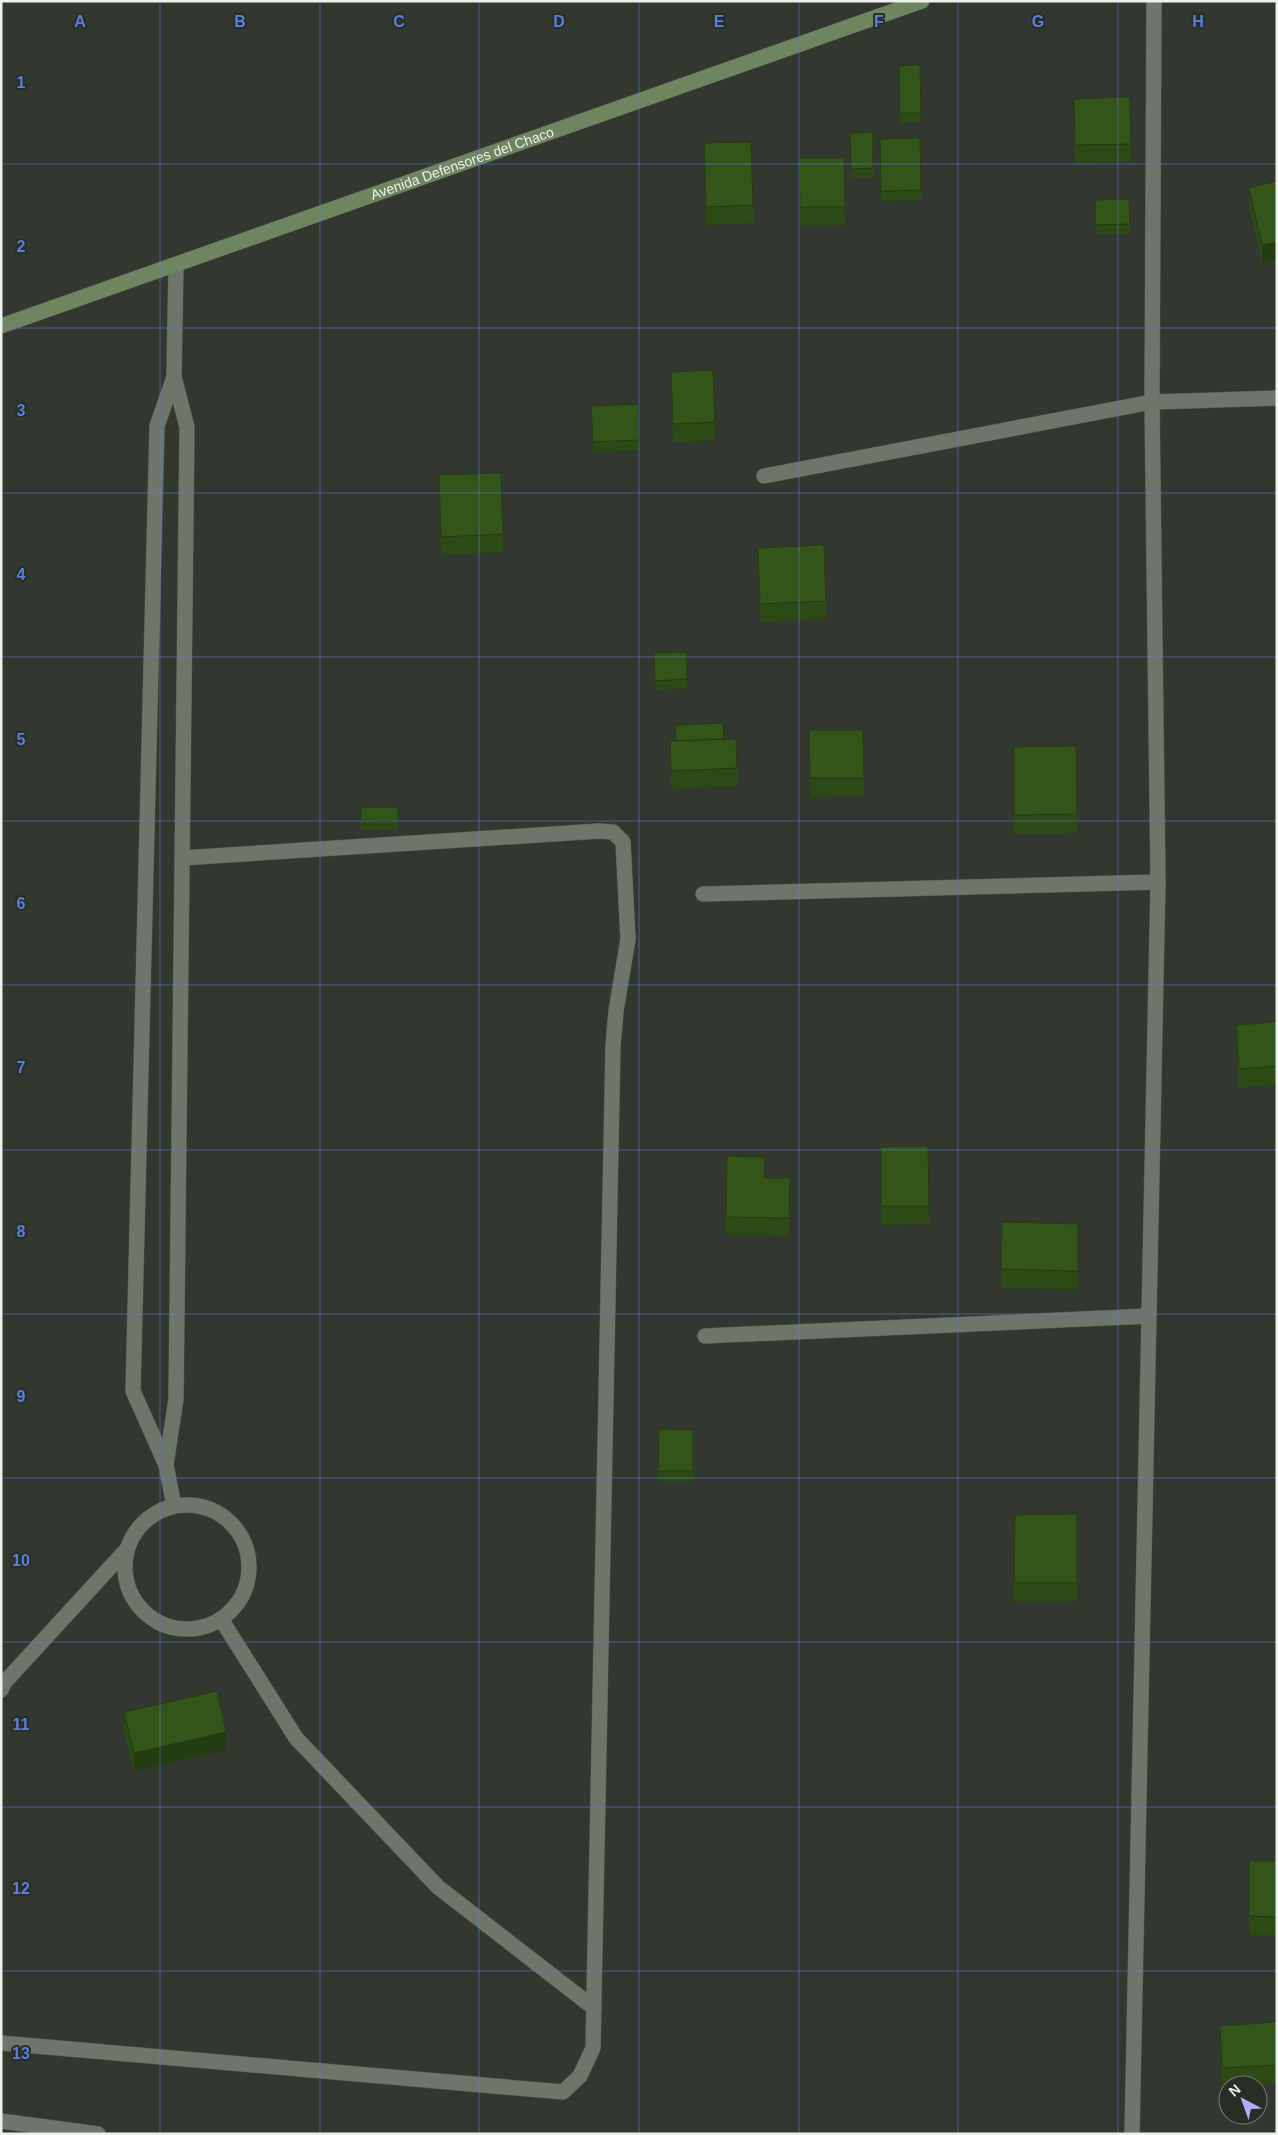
<svg xmlns="http://www.w3.org/2000/svg" width="1278" height="2135" viewBox="0 0 1278 2135" font-family="Arial,sans-serif">
	<rect width="100%" height="100%" fill="#32382f"/>
	<g fill="none" stroke-linecap="round" stroke-linejoin="round">
		<defs>
			<g id="service">
				<polyline points="166,1465 176,1399 187,427 174,377 176,265"/>
				<circle cx="187" cy="1567" r="62"/>
				<polyline points="174,1506 166,1465 133,1391 157,426 174,377"/>
				<polyline points="221,1619 296,1738 438,1887 594,2008"/>
				<polyline points="1,1690 4,1683 127,1549"/>
				<polyline points="1,2043 563,2092 580,2076 593,2048 613,1046 616,1011 628,939 623,842 613,832 599,831 182,858"/>
			</g>
			<g id="minor">
				<polyline points="764,476 1152,402 1277,398"/>
				<polyline points="703,894 1158,882"/>
				<polyline points="705,1336 1149,1316"/>
				<polyline points="1,2121 98,2134"/>
				<polyline points="1132,2134 1158,882 1152,402 1154,1"/>
			</g>
			<g id="secondary">
				<path id="s1" d="M1,326L922,1"/>
			</g>
		</defs>
		<!-- service casing -->
		<use href="#service" stroke="#51564e" stroke-width="16"/>
		<!-- minor casing -->
		<use href="#minor" stroke="#51564e" stroke-width="16"/>
		<!-- secondary casing -->
		<use href="#secondary" stroke="#51564e" stroke-width="16"/>
		<!-- service -->
		<use href="#service" stroke="#6e756a" stroke-width="15"/>
		<!-- minor -->
		<use href="#minor" stroke="#6e756a" stroke-width="15"/>
		<!-- secondary -->
		<use href="#secondary" stroke="#6f8560" stroke-width="15"/>
	</g>
	<!-- wall -->
	<g fill="#2c4916">
		<polygon points="899,66 921,113 921,122 900,123"/>
		<polygon points="1074,99 1131,144 1131,162 1075,163"/>
		<polygon points="873,132 873,178 851,178 850,133"/>
		<polygon points="920,138 921,200 881,201 880,139"/>
		<polygon points="704,143 753,205 753,223 706,225"/>
		<polygon points="799,158 844,158 845,225 800,225"/>
		<polygon points="1277,181 1262,264 1249,206 1249,188"/>
		<polygon points="1129,199 1130,234 1095,234 1095,200"/>
		<polygon points="671,372 715,422 715,440 673,442"/>
		<polygon points="591,415 639,440 639,450 593,452"/>
		<polygon points="439,475 503,534 503,552 441,555"/>
		<polygon points="758,548 826,601 826,619 760,622"/>
		<polygon points="686,652 687,688 655,690 654,653"/>
		<polygon points="809,730 863,730 864,796 810,797"/>
		<polygon points="724,739 737,768 737,786 671,789 670,741"/>
		<polygon points="1076,746 1077,833 1014,834 1014,747"/>
		<rect x="361" y="807" width="37" height="23"/>
		<polygon points="1277,1022 1277,1084 1239,1088 1236,1044 1236,1025"/>
		<polygon points="928,1146 929,1224 881,1225 881,1147"/>
		<polygon points="765,1178 790,1197 789,1236 726,1235 726,1217"/>
		<polygon points="1078,1224 1078,1289 1001,1288 1001,1269"/>
		<polygon points="659,1429 693,1430 693,1481 658,1481"/>
		<polygon points="1077,1514 1077,1601 1014,1601 1015,1515"/>
		<polygon points="124,1712 226,1750 134,1771 124,1731"/>
		<rect x="1249" y="1861" width="28" height="74"/>
		<polygon points="1277,2022 1277,2083 1228,2085 1228,2086 1222,2086 1220,2044 1220,2026"/>
	</g>
	<!-- shaded-wall -->
	<g fill="#243c12">
		<polygon points="1277,242 1277,260 1262,264 1262,245"/>
		<polygon points="226,1732 226,1750 134,1771 134,1753"/>
	</g>
	<!-- building -->
	<g fill="#33551a" stroke="#243c12">
		<polygon points="920,65 921,113 900,113 899,66"/>
		<polygon points="1130,97 1131,144 1075,145 1074,99"/>
		<polygon points="873,132 873,168 851,169 850,133"/>
		<polygon points="920,138 921,190 881,191 880,139"/>
		<polygon points="751,142 753,205 706,207 704,143"/>
		<polygon points="799,158 844,158 845,207 800,207"/>
		<polygon points="1277,181 1277,242 1262,245 1249,188"/>
		<polygon points="1129,199 1130,224 1095,225 1095,200"/>
		<polygon points="713,370 715,422 673,424 671,372"/>
		<polygon points="638,404 639,440 593,442 591,406"/>
		<polygon points="501,473 503,534 441,537 439,475"/>
		<polygon points="824,545 826,601 760,604 758,548"/>
		<polygon points="686,652 687,679 655,681 654,653"/>
		<polygon points="723,723 724,739 676,741 675,725"/>
		<polygon points="809,730 863,730 864,778 810,778"/>
		<polygon points="736,739 737,768 671,771 670,741"/>
		<polygon points="1076,746 1077,814 1014,815 1014,747"/>
		<polygon points="361,807 398,807 398,821 361,820"/>
		<polygon points="1277,1022 1277,1066 1239,1069 1236,1025"/>
		<polygon points="928,1146 929,1206 881,1206 881,1147"/>
		<polygon points="727,1156 765,1157 764,1178 790,1178 789,1218 726,1217"/>
		<polygon points="1002,1222 1078,1224 1078,1271 1001,1269"/>
		<polygon points="659,1429 693,1430 693,1471 658,1471"/>
		<polygon points="1077,1514 1077,1583 1014,1583 1015,1515"/>
		<polygon points="217,1691 226,1732 134,1753 124,1712"/>
		<polygon points="1249,1861 1277,1861 1277,1917 1249,1916"/>
		<polygon points="1277,2022 1277,2065 1222,2068 1220,2026"/>
	</g>
	<!-- grid -->
	<path fill="none" stroke="#5b7fde" stroke-width="1" stroke-opacity="0.55" d="M160,1V2134M320,1V2134M479,1V2134M639,1V2134M799,1V2134M958,1V2134M1118,1V2134M1,164H1277M1,328H1277M1,493H1277M1,657H1277M1,821H1277M1,985H1277M1,1150H1277M1,1314H1277M1,1478H1277M1,1642H1277M1,1807H1277M1,1971H1277"/>
	<g text-anchor="middle" dominant-baseline="central" stroke-width="4" stroke-linejoin="round" paint-order="stroke">
		<!-- street labels -->
		<g font-size="14" fill="#edf1eb" stroke="#282e25">
			<text stroke="none"><textPath href="#s1" startOffset="489">Avenida Defensores del Chaco</textPath></text>
		</g>
	</g>
	<g font-size="16" text-anchor="middle" font-weight="bold" fill="#5b7fde" stroke="#282e25" stroke-width="4" stroke-linejoin="round" paint-order="stroke">
		<text x="80" y="27">A</text>
		<text x="240" y="27">B</text>
		<text x="399" y="27">C</text>
		<text x="559" y="27">D</text>
		<text x="719" y="27">E</text>
		<text x="879" y="27">F</text>
		<text x="1038" y="27">G</text>
		<text x="1198" y="27">H</text>
		<text x="21" y="88">1</text>
		<text x="21" y="252">2</text>
		<text x="21" y="416">3</text>
		<text x="21" y="580">4</text>
		<text x="21" y="745">5</text>
		<text x="21" y="909">6</text>
		<text x="21" y="1073">7</text>
		<text x="21" y="1237">8</text>
		<text x="21" y="1402">9</text>
		<text x="21" y="1566">10</text>
		<text x="21" y="1730">11</text>
		<text x="21" y="1894">12</text>
		<text x="21" y="2059">13</text>
	</g>
	<!-- border -->
	<rect width="1278" height="2135" fill="none" stroke="#edf1eb" stroke-width="5"/>
	<!-- north arrow -->
	<g transform="translate(1243 2100) rotate(319)"><circle r="24" fill="#282e25" stroke="#777c74"/>
	<path d="M0-4L9 19L0 12L-9 19Z" fill="#afaefa"/>
	<text y="-8" font-size="14" font-weight="bold" text-anchor="middle" fill="#edf1eb">N</text>
	</g>
</svg>
